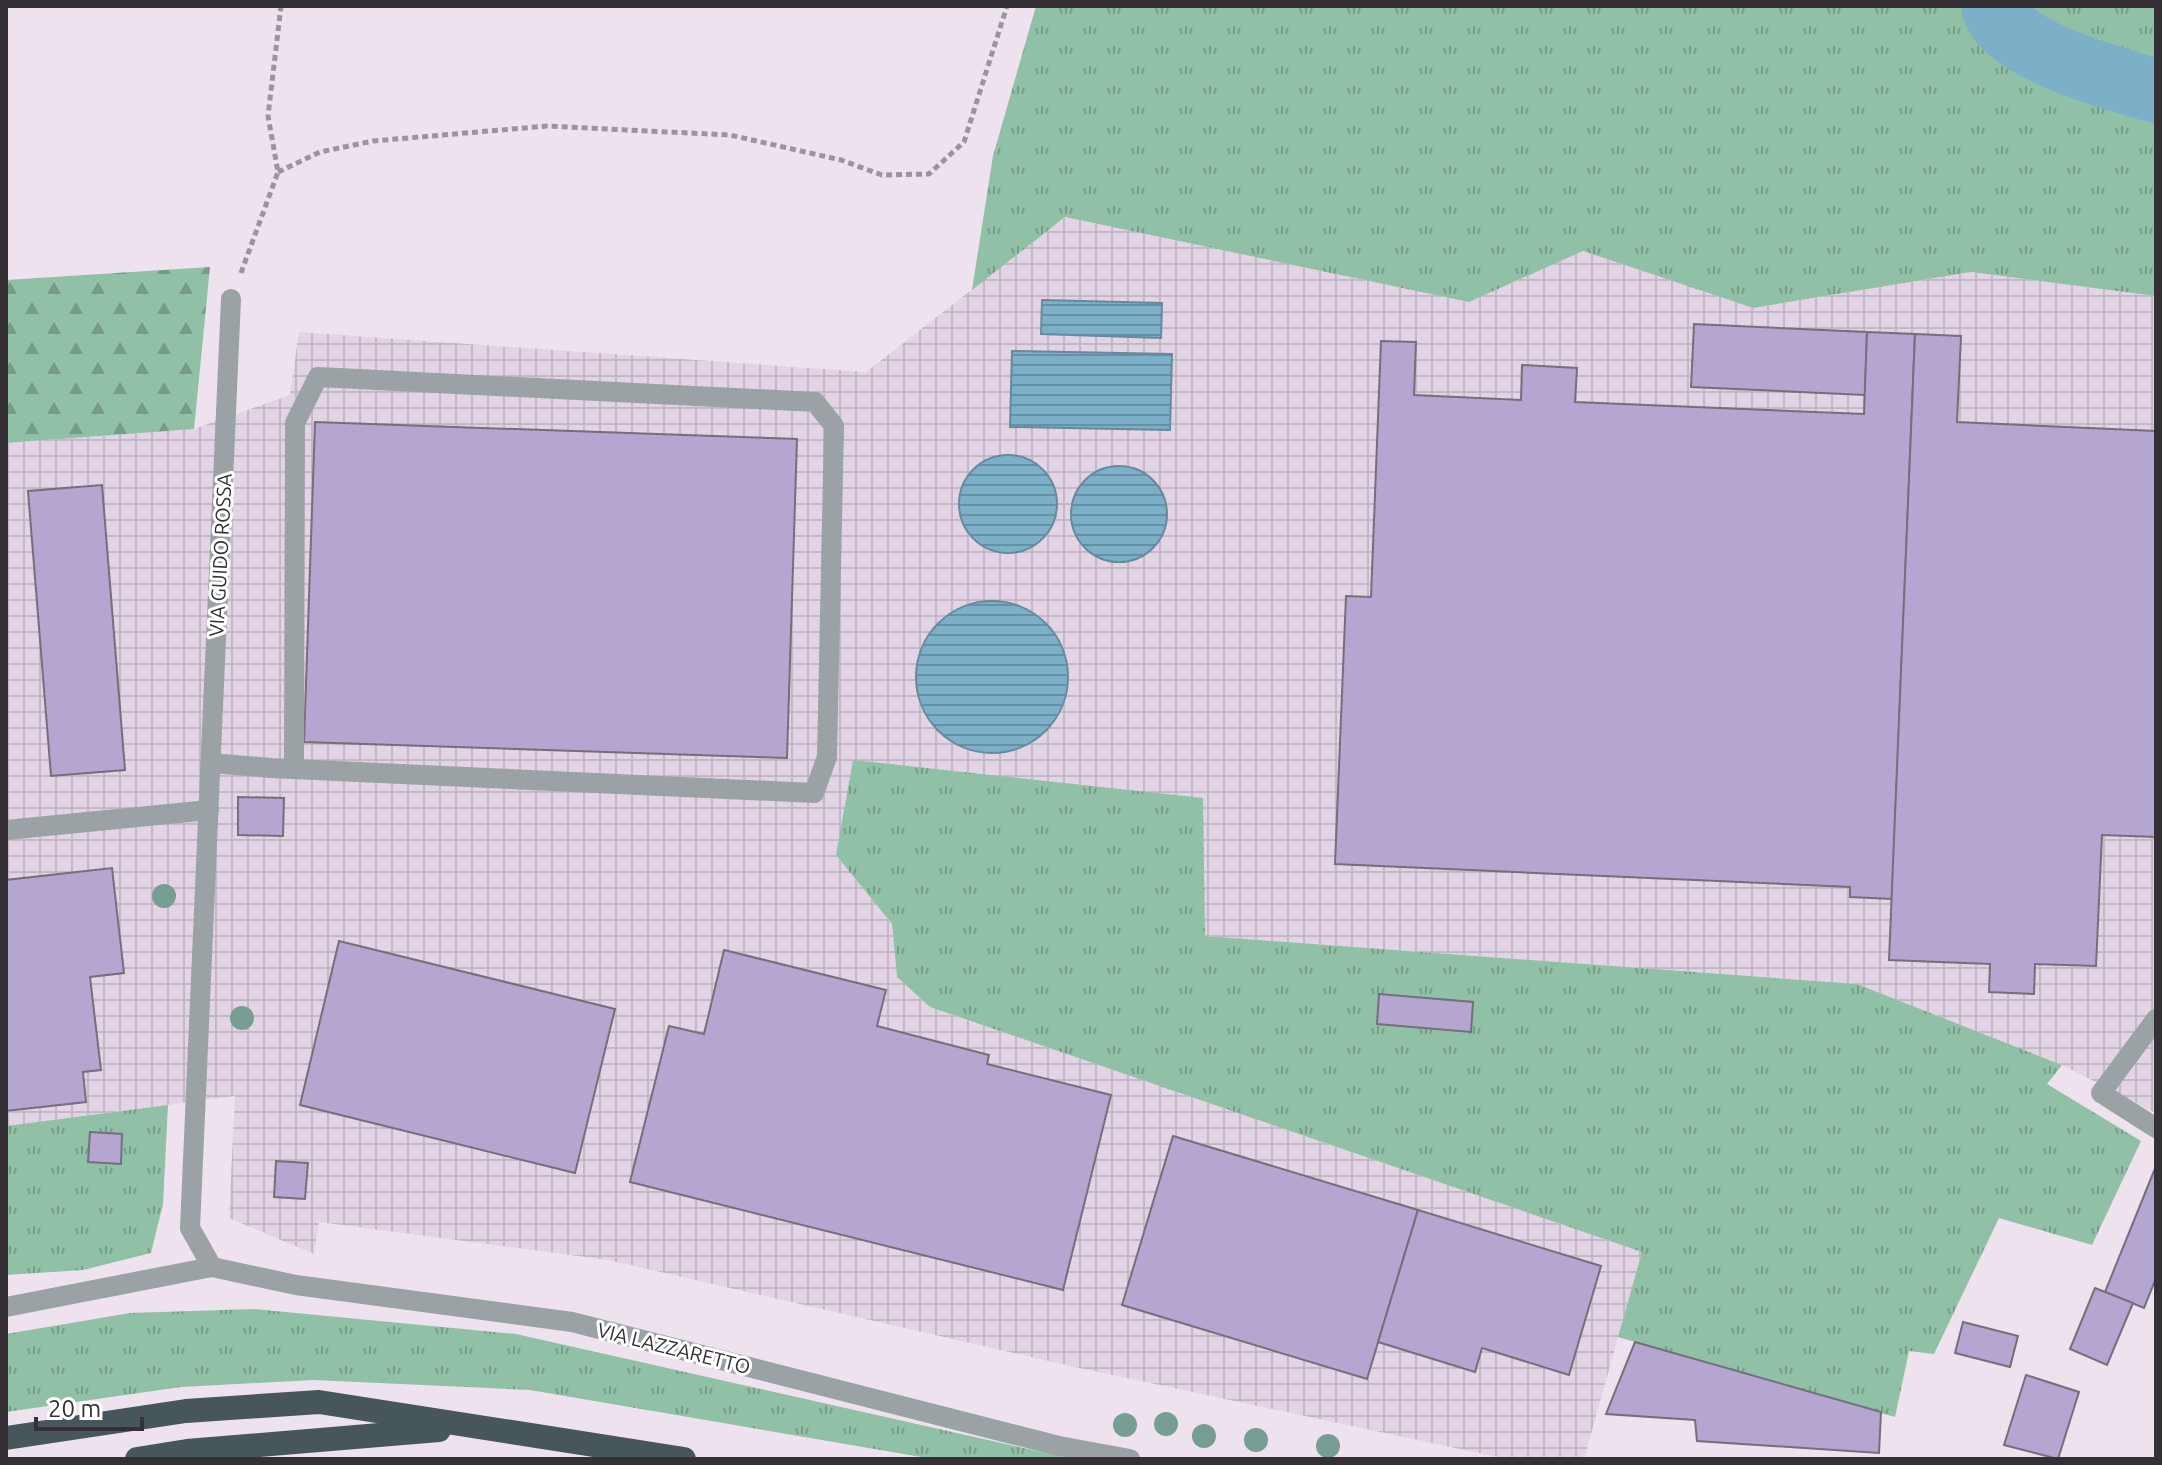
<svg xmlns="http://www.w3.org/2000/svg" width="2162" height="1465" viewBox="0 0 2162 1465" font-family="Ubuntu,sans-serif">
	<defs>
		<pattern id="industrial-grid" width="8" height="8" patternUnits="userSpaceOnUse" patternTransform="scale(2)"><rect width="8" height="8" fill="#e3d4e5"/><path d="M0 4h8M4 0v8" fill="none" stroke="#c3b6c5"/></pattern>
		<pattern id="grass-tufts" width="24" height="20" patternUnits="userSpaceOnUse" patternTransform="scale(2)"><rect width="24" height="20" fill="#90c0a6"/><path d="M3 7l-1-3M5 7V3M7 7l1-3M15 17l-1-3M17 17v-4M19 17l1-3" fill="none" stroke="#769c88"/></pattern>
		<pattern id="forest-firs" width="22" height="20" patternUnits="userSpaceOnUse" patternTransform="scale(2)"><rect width="22" height="20" fill="#90c0a6"/><path d="M5 1l3.5 6h-7zM16 11l3.5 6h-7z" fill="#769c88"/></pattern>
		<pattern id="water-rules" width="6" height="5" patternUnits="userSpaceOnUse" patternTransform="scale(2)"><rect width="6" height="5" fill="#7cb0c8"/><path d="M0 2.5h6" fill="none" stroke="#6690a3"/></pattern>
	</defs>
	<rect width="100%" height="100%" fill="#ede2ee"/>
	<!-- industrial -->
	<polygon fill="url(#industrial-grid)" points="1065,217 1469,302 1583,251 1753,308 1971,272 2156,296 2156,1113 2062,1065 1857,984 1205,936 836,855 892,924 897,977 930,1007 1642,1252 1584,1459 1507,1459 1075,1367 608,1260 319,1222 314,1254 229,1218 235,1096 6,1126 6,443 194,429 290,395 299,332 866,372"/>
	<!-- grass -->
	<g fill="url(#grass-tufts)">
		<polygon points="1036,6 1970,6 1991,46 2042,71 2156,108 2156,296 1971,272 1753,308 1583,251 1469,302 1065,217 972,290 993,156"/>
		<polygon points="2022,6 2156,6 2156,68 2059,38"/>
		<polygon points="853,760 1203,798 1205,936 1857,984 2062,1065 2047,1084 2141,1141 2092,1245 1999,1218 1934,1354 1909,1351 1895,1417 1618,1337 1642,1252 930,1007 897,977 892,924 836,855"/>
		<polygon points="168,1105 163,1204 151,1253 83,1270 6,1275 6,1126"/>
		<polygon points="253,1309 516,1334 1073,1459 933,1459 530,1390 313,1380 181,1387 6,1412 6,1334 130,1313"/>
	</g>
	<!-- forest -->
	<polygon fill="url(#forest-firs)" points="210,267 194,429 6,443 6,280"/>
	<!-- water -->
	<g fill="url(#water-rules)" stroke="#668a9c" stroke-width="2">
		<polygon points="1042,300 1162,303 1161,338 1041,334"/>
		<polygon points="1012,351 1172,354 1170,430 1010,427"/>
		<circle cx="1008" cy="504" r="49"/>
		<circle cx="1119" cy="514" r="48"/>
		<circle cx="992" cy="677" r="76"/>
	</g>
	<g fill="none" stroke-linecap="round" stroke-linejoin="round">
		<!-- river -->
		<path stroke="#7cb0c8" stroke-width="64" d="M1993,6C2003,50 2115,79 2156,91"/>
	</g>
	<!-- building -->
	<g fill="#b4a5d1" stroke="#736f7b" stroke-width="2">
		<polygon points="1694,324 1867,332 1865,395 1691,387"/>
		<polygon points="1867,332 1915,334 1892,899 1850,897 1850,887 1335,864 1346,596 1371,597 1381,341 1416,342 1414,395 1521,400 1522,365 1577,368 1575,402 1864,414"/>
		<polygon points="1915,334 1961,336 1957,422 2156,431 2156,837 2102,835 2096,966 2035,964 2034,994 1989,992 1990,964 1889,960"/>
		<polygon points="315,422 797,439 787,758 304,742"/>
		<polygon points="102,485 125,770 51,776 28,491"/>
		<polygon points="238,797 284,798 283,836 238,835"/>
		<polygon points="112,868 124,973 90,977 101,1070 83,1072 86,1102 6,1111 6,880"/>
		<polygon points="339,941 615,1009 575,1173 300,1105"/>
		<polygon points="724,950 886,990 877,1026 989,1055 987,1064 1111,1095 1063,1290 630,1182 669,1026 704,1034"/>
		<polygon points="1379,994 1473,1002 1471,1032 1377,1024"/>
		<polygon points="90,1132 122,1134 121,1164 88,1162"/>
		<polygon points="1173,1136 1418,1210 1367,1379 1122,1305"/>
		<polygon points="276,1161 308,1163 305,1199 274,1197"/>
		<polygon points="2156,1166 2156,1278 2144,1308 2105,1292"/>
		<polygon points="1418,1210 1601,1266 1569,1375 1482,1348 1475,1372 1378,1342"/>
		<polygon points="2095,1288 2133,1303 2107,1365 2070,1349"/>
		<polygon points="1963,1322 2018,1336 2010,1367 1955,1353"/>
		<polygon points="1635,1342 1881,1412 1879,1453 1697,1441 1695,1420 1606,1414"/>
		<polygon points="2026,1375 2079,1392 2058,1459 2004,1445"/>
	</g>
	<g fill="none" stroke-linecap="round" stroke-linejoin="round">
		<!-- path -->
		<g stroke="#9c949d" stroke-width="5" stroke-dasharray="6 4" stroke-linecap="butt">
			<polyline points="278,172 320,152 373,141 547,126 730,135 841,160 882,175 929,174 964,142 1007,6"/>
			<polyline points="241,273 278,172 268,116 281,6"/>
		</g>
		<!-- minor -->
		<g stroke="#9ba2a5" stroke-width="20">
			<polyline points="211,763 271,768 814,793 827,757 834,426 815,402 318,377 295,423 294,769"/>
			<polyline points="6,830 209,810"/>
			<polyline points="2156,1019 2101,1093 2156,1128"/>
			<polyline points="212,1267 190,1228 231,299"/>
			<polyline points="6,1307 212,1267 296,1285 572,1322 1059,1446 1130,1459"/>
		</g>
		<!-- highway -->
		<g stroke="#47565b" stroke-width="24">
			<polyline points="6,1438 186,1411 319,1402 684,1459"/>
			<polyline points="137,1459 187,1451 439,1430"/>
		</g>
	</g>
	<!-- trees -->
	<g fill="#769e92">
		<circle cx="164" cy="896" r="12"/>
		<circle cx="242" cy="1018" r="12"/>
		<circle cx="1166" cy="1424" r="12"/>
		<circle cx="1125" cy="1425" r="12"/>
		<circle cx="1204" cy="1436" r="12"/>
		<circle cx="1256" cy="1440" r="12"/>
		<circle cx="1328" cy="1446" r="12"/>
	</g>
	<g text-anchor="middle" dominant-baseline="central" stroke-width="6" stroke-linejoin="round" paint-order="stroke">
		<!-- street labels -->
		<g font-size="20" fill="#343035" stroke="#fff">
			<text transform="translate(220 555) rotate(-87)">VIA GUIDO ROSSA</text>
			<text transform="translate(674 1348) rotate(14)">VIA LAZZARETTO</text>
		</g>
	</g>
	<!-- border -->
	<rect width="2162" height="1465" fill="none" stroke="#343035" stroke-width="16"/>
	<!-- scale -->
	<path d="M36 1417v12h106v-12" fill="none" stroke="#343035" stroke-width="4"/>
	<text x="48" y="1417" font-size="24" fill="#343035" stroke="#ffffff" stroke-width="6" paint-order="stroke">20 m</text>
</svg>
